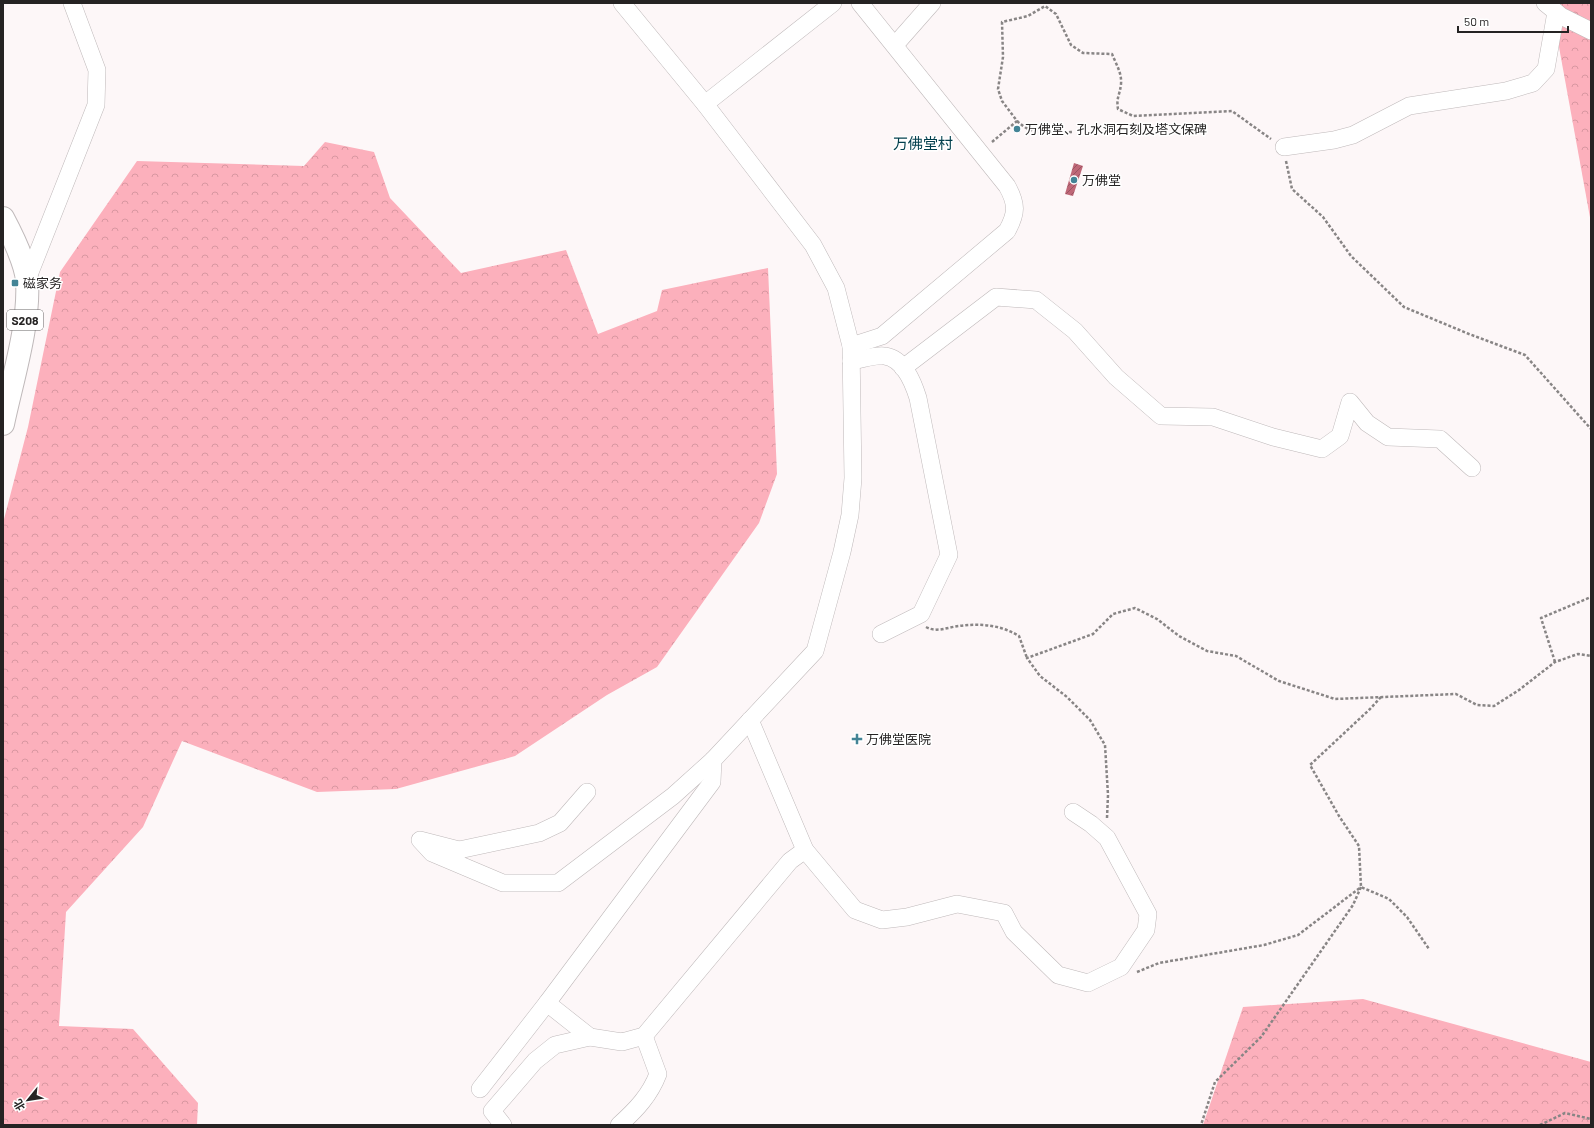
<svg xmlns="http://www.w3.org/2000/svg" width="1594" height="1128" viewBox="0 0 1594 1128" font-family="Barlow,'Noto Sans SC',sans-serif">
	<defs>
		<pattern id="forest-crowns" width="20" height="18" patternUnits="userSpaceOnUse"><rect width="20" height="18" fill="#fcb0bc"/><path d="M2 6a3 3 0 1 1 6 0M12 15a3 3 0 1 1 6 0" fill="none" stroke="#d897a1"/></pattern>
		<pattern id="building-hatch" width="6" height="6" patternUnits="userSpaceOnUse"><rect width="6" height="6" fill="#be6777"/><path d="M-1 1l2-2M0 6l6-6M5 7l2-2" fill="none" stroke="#9a5461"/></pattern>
	</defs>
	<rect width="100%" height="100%" fill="#fdf7f8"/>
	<!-- forest -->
	<g fill="url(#forest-crowns)">
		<polygon points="1551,3 1591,3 1591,223"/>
		<polygon points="325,142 374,152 390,198 461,273 566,250 598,334 657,311 662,290 768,268 777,474 759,523 657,667 607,695 515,756 396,789 317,792 182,741 143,827 66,912 59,1026 133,1029 198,1103 197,1125 3,1125 3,523 28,427 60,272 137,161 304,166"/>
		<polygon points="1363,999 1591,1062 1591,1125 1203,1125 1243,1007"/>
	</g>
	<!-- building -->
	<polygon fill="url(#building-hatch)" points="1074,163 1083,166 1073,196 1065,194"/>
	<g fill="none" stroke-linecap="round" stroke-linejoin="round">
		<defs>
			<g id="minor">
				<polyline points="622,3 705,104 813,245 836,288 851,346 853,478 850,515 842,552 815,651 713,760 712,782 547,1003 590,1037 622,1042 644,1036 790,861 805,850"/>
				<polyline points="1545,3 1561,16 1591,31"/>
				<polyline points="895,45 932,3"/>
				<polyline points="705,104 833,3"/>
				<polyline points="1284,147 1334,140 1353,135 1409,106 1506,91 1533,83 1546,69 1556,12"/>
				<polyline points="27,280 96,105 97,70 72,3"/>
				<path d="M851,346L882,336L1007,231C1017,213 1017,204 1007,186L860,3"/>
				<path d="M851,361C861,360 876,354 885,356C904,359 913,382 918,398L949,555L921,614L881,634"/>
				<polyline points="903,368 996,297 1036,300 1075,331 1116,377 1161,416 1213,417 1273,437 1322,449 1340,436 1350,402 1367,423 1388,437 1440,439 1472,468"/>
				<polyline points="750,720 805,850 855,910 882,920 907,917 957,904 1004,913 1014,932 1058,975 1088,983 1121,967 1146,930 1148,914 1107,838 1091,824 1073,812"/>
				<polyline points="587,792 560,823 539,833 459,850 420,840 432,853 503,883 558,883 673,796 713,760"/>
				<polyline points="480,1089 547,1003"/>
				<polyline points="503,1125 492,1111 535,1061 555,1045 590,1037"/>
				<path d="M619,1125C636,1110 650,1095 658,1074L644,1036"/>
			</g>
			<path id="major" d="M3,218C11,233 26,264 27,281C30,324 12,381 3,424"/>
		</defs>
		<!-- minor casing -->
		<use href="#minor" stroke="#bfb9ba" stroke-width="18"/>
		<!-- major casing -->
		<use href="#major" stroke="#bfb9ba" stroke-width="24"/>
		<!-- path -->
		<g stroke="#888585" stroke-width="2.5" stroke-dasharray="3 2" stroke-linecap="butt">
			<path d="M1017,121C1032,136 1052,133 1072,132"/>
			<path d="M992,142L1017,121L1002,101L998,89L1003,57L1002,22L1028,16L1045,6L1056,14L1071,45L1083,53L1112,54C1116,64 1122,73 1121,84C1120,95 1116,97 1118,109L1133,116L1232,111L1271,139"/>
			<polyline points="1286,161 1292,189 1323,217 1351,256 1404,307 1469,334 1525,355 1591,429"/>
			<path d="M926,627C937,633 948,627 959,626C980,623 1001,625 1019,636L1027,658"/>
			<polyline points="1555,662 1541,618 1591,597"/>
			<polyline points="1381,697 1370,709 1310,765 1339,816 1359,846 1361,887 1389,899 1407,917 1429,949"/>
			<polyline points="1107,818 1108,795 1105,745 1090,720 1067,697 1040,676 1027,658 1093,634 1113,614 1135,608 1157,619 1179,636 1207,651 1236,656 1279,681 1335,699 1456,694 1477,705 1494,706 1519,690 1555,662 1578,654 1591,656"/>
			<polyline points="1137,972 1159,963 1264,945 1298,935 1361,887 1353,905 1261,1037 1215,1082 1201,1125"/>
			<polyline points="1540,1125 1565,1113 1591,1119"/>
		</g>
		<!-- minor -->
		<use href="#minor" stroke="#fff" stroke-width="17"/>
		<!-- major -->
		<use href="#major" stroke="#fff" stroke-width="22"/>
	</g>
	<!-- markers -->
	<g fill="#438496" stroke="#fff" stroke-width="1.5">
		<circle cx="1017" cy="129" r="4"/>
		<circle cx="1074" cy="180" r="4"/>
		<rect x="11" y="279" width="8" height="8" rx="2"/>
		<path d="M855 733h4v4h4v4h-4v4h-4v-4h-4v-4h4z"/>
	</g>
	<g text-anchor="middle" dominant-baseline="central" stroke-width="3" stroke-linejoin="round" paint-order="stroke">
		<!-- shield labels -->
		<rect fill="#fff" stroke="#666565" stroke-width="1" x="7" y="310" width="36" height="20" rx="3"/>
		<g font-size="12" font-weight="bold" fill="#252323">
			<text x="25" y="320">S208</text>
		</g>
		<!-- poi labels -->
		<g font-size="13" fill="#252323" stroke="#fff" text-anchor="start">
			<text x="1025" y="129">万佛堂、孔水洞石刻及塔文保碑</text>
			<text x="1082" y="180">万佛堂</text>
			<text x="23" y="283">磁家务</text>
			<text x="866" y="739">万佛堂医院</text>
		</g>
		<!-- quarter labels -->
		<g font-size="15" fill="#013e4c" stroke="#fff">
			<text x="923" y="143">万佛堂村</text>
		</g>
	</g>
	<!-- border -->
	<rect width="1594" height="1128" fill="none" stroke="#252323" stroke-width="8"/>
	<!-- north arrow -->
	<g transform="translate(28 1100) rotate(240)" stroke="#ffffff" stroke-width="3" paint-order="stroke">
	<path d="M0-3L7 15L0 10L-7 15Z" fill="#252323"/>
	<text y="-6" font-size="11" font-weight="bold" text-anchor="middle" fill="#252323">北</text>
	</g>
	<!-- scale -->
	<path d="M1458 26v6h110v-6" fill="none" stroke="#252323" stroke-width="2"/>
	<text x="1464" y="26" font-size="12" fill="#252323" stroke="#ffffff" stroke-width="3" paint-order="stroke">50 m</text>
</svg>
